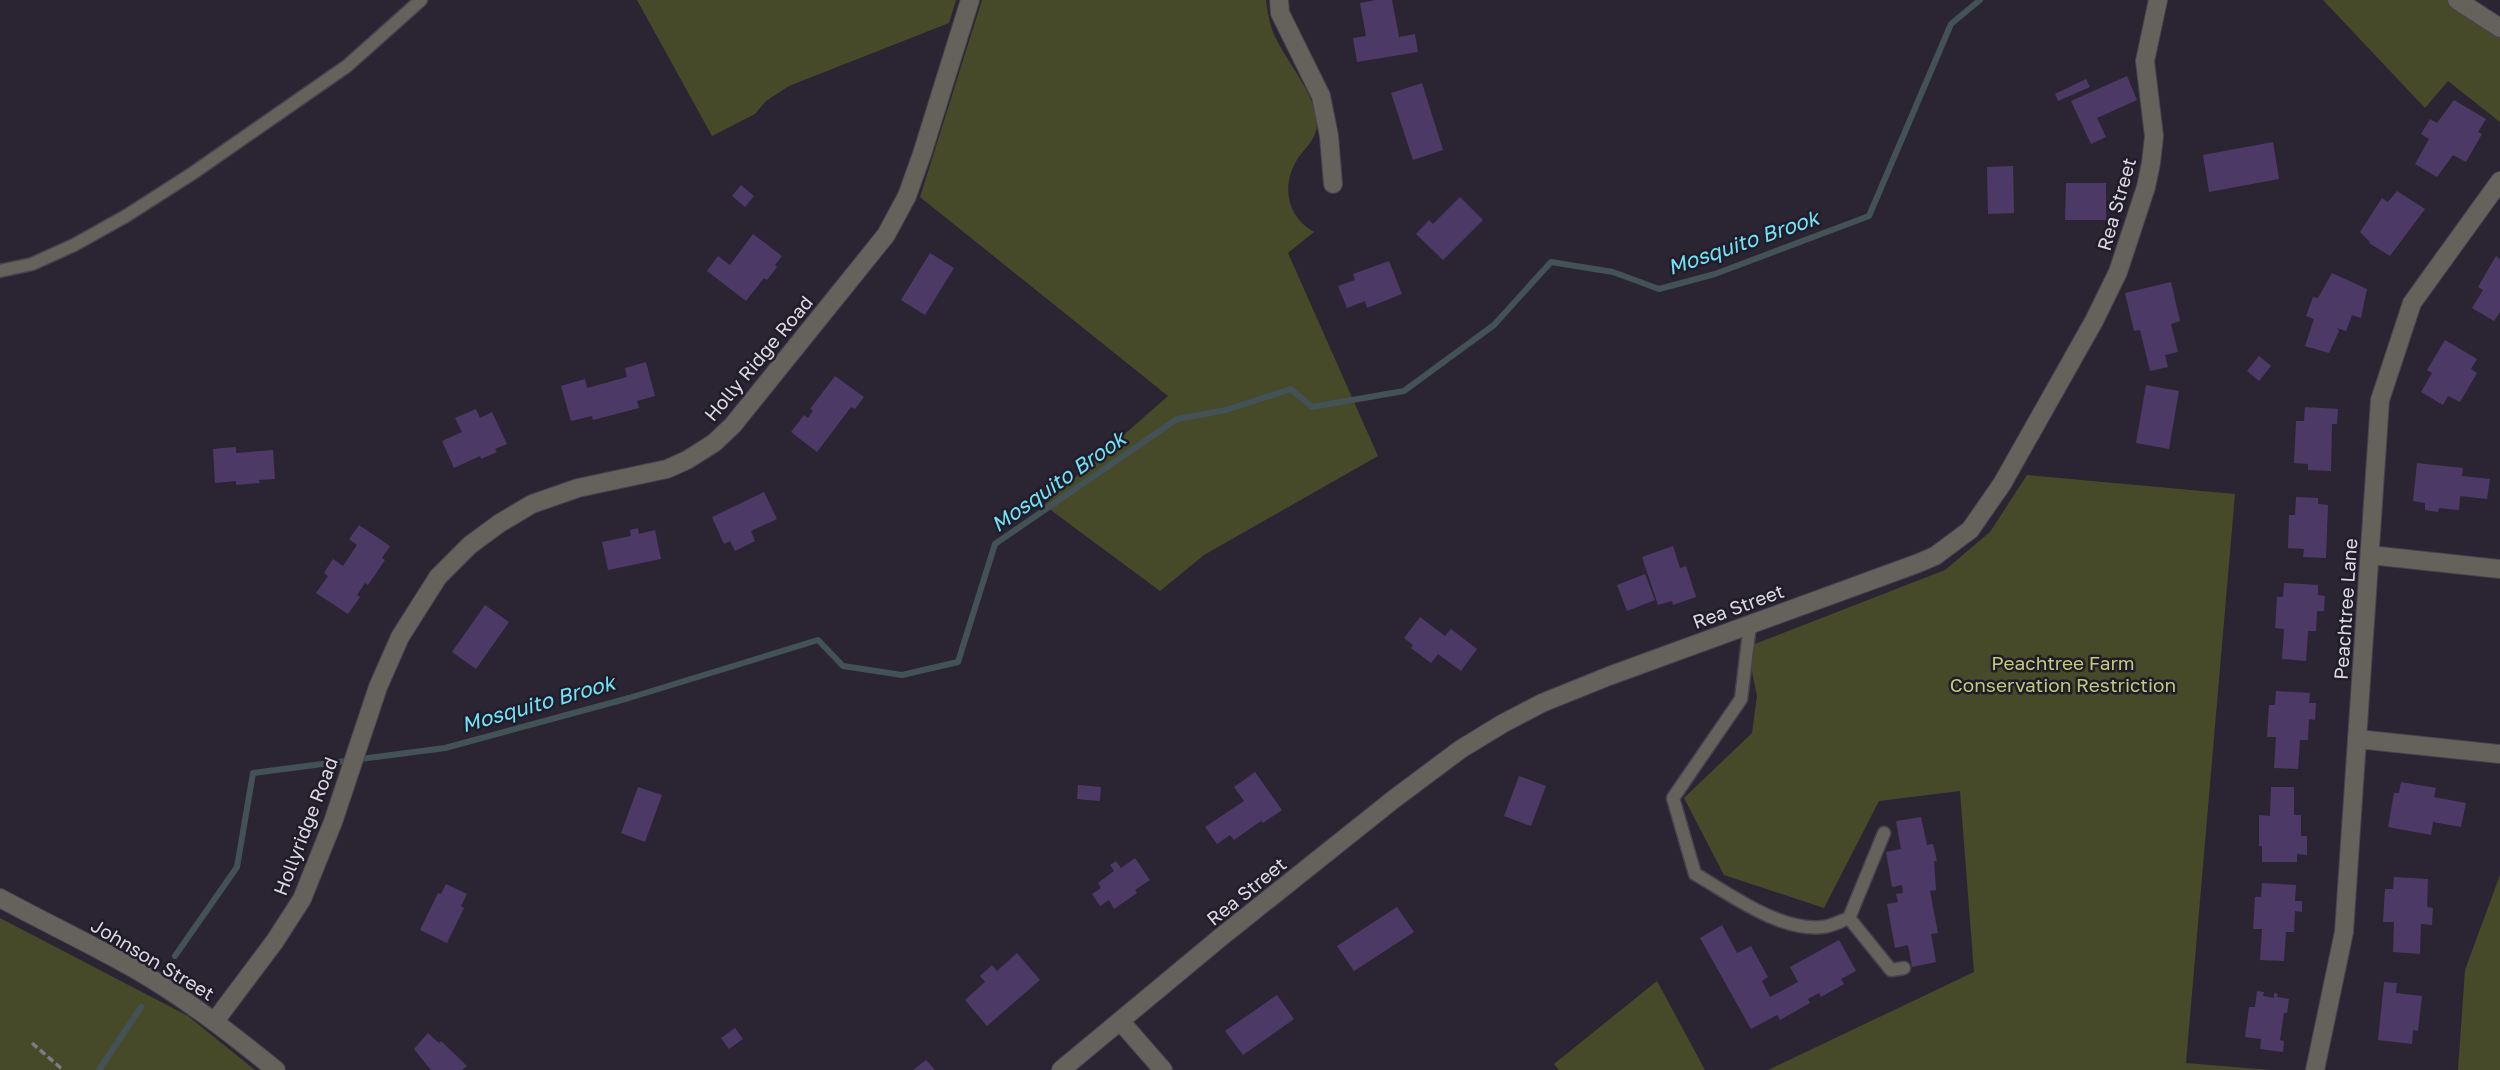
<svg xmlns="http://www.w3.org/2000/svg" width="2500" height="1070" viewBox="0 0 2500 1070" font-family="'Golos Text',sans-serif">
	<rect width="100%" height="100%" fill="#2b2533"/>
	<!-- green -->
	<g fill="#464a29">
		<polygon points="637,0 956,0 949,23 789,86 766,101 755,114 712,136"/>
		<path d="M982,0H1266C1267,10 1269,22 1273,32C1285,61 1317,94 1317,125C1316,139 1306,147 1298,158C1281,185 1286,216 1314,232L1288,253L1378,456L1204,555L1160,591L1044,505L1168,396L920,197Z"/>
		<polygon points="2323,0 2457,0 2500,28 2500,122 2448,81 2425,108"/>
		<polygon points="2027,475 2235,494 2186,1063 2271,1070 1768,1070 1974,972 1960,791 1879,801 1824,908 1724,875 1684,798 1752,733 1757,696 1747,647 1945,570 1990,532"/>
		<polygon points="2500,875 2500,1070 2458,1070 2465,970"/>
		<polygon points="0,918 188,1016 255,1070 0,1070"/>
		<polygon points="1657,981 1705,1070 1559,1070 1554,1064"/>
	</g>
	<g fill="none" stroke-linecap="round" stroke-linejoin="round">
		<!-- stream -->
		<g stroke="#435257" stroke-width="6">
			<polyline points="175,956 237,867 253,773 445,748 629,698 818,640 843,666 902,675 958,662 995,544 1177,419 1226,410 1291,389 1312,407 1404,391 1494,325 1551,262 1613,272 1659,289 1715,274 1869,216 1951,24 1980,0"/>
			<polyline points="99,1070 141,1007"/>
		</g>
	</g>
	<!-- building -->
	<g fill="#4d3966">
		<polygon points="1376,0 1392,0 1399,37 1415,34 1418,52 1357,62 1353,38 1366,36 1360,3"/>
		<polygon points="2127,76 2137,100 2097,118 2106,137 2091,144 2071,101"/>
		<polygon points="2086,79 2090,87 2058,101 2055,94"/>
		<polygon points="1422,83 1443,150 1413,160 1391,93"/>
		<polygon points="2454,100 2486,119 2478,132 2482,134 2466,162 2453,155 2437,177 2415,164 2429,139 2421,134 2430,119 2437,123"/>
		<polygon points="2273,142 2279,179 2209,192 2203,155"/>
		<polygon points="2013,166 2014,213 1988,214 1987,167"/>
		<polygon points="2066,183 2106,183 2106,220 2065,220"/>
		<polygon points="741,185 754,196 745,207 732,196"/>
		<polygon points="2397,191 2425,209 2390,256 2369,243 2370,242 2360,232 2382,198 2388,202"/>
		<polygon points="1460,197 1483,220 1443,260 1416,234 1429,220 1433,224"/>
		<polygon points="753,234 782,256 775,265 777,267 767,280 764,278 746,301 707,271 718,256 730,265"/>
		<polygon points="930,253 954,268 925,315 901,300"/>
		<polygon points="2496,256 2500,259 2500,312 2494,321 2472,308 2483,290 2478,287"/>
		<polygon points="1389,261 1402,294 1367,308 1365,301 1347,308 1338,286 1355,280 1353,274"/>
		<polygon points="2332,273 2367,289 2361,318 2352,315 2346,331 2337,328 2339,331 2329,353 2305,346 2314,319 2306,316 2313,297 2318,298"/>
		<polygon points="2171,282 2180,321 2171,324 2178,352 2165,355 2168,367 2150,371 2140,330 2134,331 2125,293"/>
		<polygon points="2445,340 2477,359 2471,369 2477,373 2460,402 2448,396 2443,405 2421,392 2432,373 2427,370"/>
		<polygon points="2259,356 2271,366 2259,381 2247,371"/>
		<polygon points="646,362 655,396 637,401 639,408 593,420 592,416 571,421 561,386 585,379 587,388 627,377 625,368"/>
		<polygon points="835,376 864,397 855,409 851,407 817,452 791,432 804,415 808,418 813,411 810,409"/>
		<polygon points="2146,385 2179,391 2169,449 2136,443"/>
		<polygon points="2305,407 2338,409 2337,424 2332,424 2331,471 2308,470 2308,464 2294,463 2296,421 2304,421"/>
		<polygon points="476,409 480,418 492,412 507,444 495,449 497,452 481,459 480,456 454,468 442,441 462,432 455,418"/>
		<polygon points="236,447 236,453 273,450 275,479 259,480 260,483 236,485 236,481 215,483 213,449"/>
		<polygon points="2417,463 2463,468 2462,476 2490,479 2487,499 2460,496 2459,510 2439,508 2438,512 2425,510 2425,503 2413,501"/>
		<polygon points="764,492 777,519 751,531 755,541 735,551 730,541 724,544 712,517"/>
		<polygon points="2296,497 2318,498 2318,504 2328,505 2326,558 2303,557 2304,549 2288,548 2289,515 2295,515"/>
		<polygon points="359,525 390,546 382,558 385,560 368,585 365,583 357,595 360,597 348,614 316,593 328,576 324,573 333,559 343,566 357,545 349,539"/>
		<polygon points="638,528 639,534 655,530 661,559 608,570 602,542 631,536 630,530"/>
		<polygon points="1673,546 1680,568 1686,566 1696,597 1673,605 1672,601 1658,605 1642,557"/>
		<polygon points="1645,574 1655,600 1627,611 1617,585"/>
		<polygon points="2284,583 2318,585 2318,595 2325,596 2324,611 2317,611 2316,631 2308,631 2306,661 2282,659 2284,629 2275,628 2277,597 2283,597"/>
		<polygon points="485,605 509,622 476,669 452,652"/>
		<polygon points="1420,617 1445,636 1451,629 1477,649 1461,671 1438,654 1431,663 1411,648 1413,645 1404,638"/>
		<polygon points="2276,691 2310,693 2309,703 2316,703 2315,720 2309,719 2308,740 2300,740 2298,769 2274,768 2276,737 2267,737 2269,705 2275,705"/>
		<polygon points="1255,772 1282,810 1263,823 1261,821 1234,840 1230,835 1217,844 1205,827 1244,801 1234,787"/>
		<polygon points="1519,776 1546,786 1531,826 1504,816"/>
		<polygon points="2401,782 2436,788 2434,797 2466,803 2461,827 2433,822 2431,835 2388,827 2394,793 2399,793"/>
		<polygon points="1078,785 1101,787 1100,801 1077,799"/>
		<polygon points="638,787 662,795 645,842 621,833"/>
		<polygon points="2271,787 2294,787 2294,815 2301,815 2301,836 2307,836 2307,855 2297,854 2297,862 2262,862 2262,846 2259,846 2259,815 2270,816"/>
		<polygon points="1921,817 1927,845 1933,844 1937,861 1934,861 1936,890 1930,891 1938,933 1931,934 1936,962 1912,967 1908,945 1895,948 1887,904 1898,902 1896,894 1903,893 1902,885 1892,887 1886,852 1901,849 1896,821"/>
		<polygon points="1135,858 1150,880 1135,890 1137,893 1114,909 1109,900 1100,906 1092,894 1101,888 1098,883 1114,871 1110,865 1116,861 1121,868"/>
		<polygon points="2394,877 2428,879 2427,907 2433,908 2432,925 2421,924 2420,954 2393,952 2394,922 2383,922 2385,889 2393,889"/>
		<polygon points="2262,883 2296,885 2295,901 2302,901 2302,912 2295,911 2294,932 2286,932 2284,961 2260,960 2262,929 2253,929 2255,897 2261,897"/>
		<polygon points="446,884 467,894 461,906 464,908 447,943 420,930 438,893 441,894"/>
		<polygon points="1397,907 1414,932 1354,971 1337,946"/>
		<polygon points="1722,925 1737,953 1751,946 1768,977 1762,981 1770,997 1798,982 1790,967 1839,940 1856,971 1841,979 1844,984 1821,997 1819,993 1808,999 1810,1003 1780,1020 1777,1015 1751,1029 1700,938"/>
		<polygon points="1017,953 1040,980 987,1026 965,1000 985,982 980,976 992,965 997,971"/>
		<polygon points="2384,982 2397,983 2396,993 2422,996 2418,1031 2413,1030 2412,1044 2378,1040"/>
		<polygon points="2257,991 2264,992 2263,996 2274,998 2274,993 2278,994 2277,997 2289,999 2287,1013 2284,1013 2280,1040 2284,1041 2283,1052 2260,1049 2261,1039 2245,1037 2249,1007 2255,1007"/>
		<polygon points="1277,995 1294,1019 1243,1055 1225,1031"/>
		<polygon points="735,1028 743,1039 729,1049 721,1038"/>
		<polygon points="428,1033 439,1043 441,1041 467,1066 462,1070 431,1070 414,1049"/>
		<polygon points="926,1060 935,1070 913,1070"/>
	</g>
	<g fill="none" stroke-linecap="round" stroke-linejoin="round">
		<defs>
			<g id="service">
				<polyline points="0,271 32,264 74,245 126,216 193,173 347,66 421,0"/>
				<path d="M1750,624L1741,699L1673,798L1695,874C1730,894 1780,932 1823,927C1832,926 1841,921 1849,918L1884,833"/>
				<polyline points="1849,918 1891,970 1904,968"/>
			</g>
			<g id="minor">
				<polyline points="1279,0 1280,13 1321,96 1329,136 1333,184"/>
				<polyline points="2457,0 2500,28"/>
				<polyline points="2370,555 2500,569"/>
				<polyline points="2357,739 2500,754"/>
				<polyline points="215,1021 275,941 302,899 333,822 378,687 400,637 438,577 470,545 500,523 532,504 578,488 667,469 687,460 714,443 733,425 886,235 907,196 922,154 970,0"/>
				<polyline points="1121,1022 1163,1070"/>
				<polyline points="1061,1070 1221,937 1394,799 1461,749 1502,724 1542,703 1609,676 1916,564 1935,556 1970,530 2002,484 2094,321 2118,272 2146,187 2151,163 2154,136 2145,61 2158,0"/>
				<polyline points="2315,1070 2344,932 2380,400 2412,303 2500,181"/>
			</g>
			<path id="tertiary" d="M0,898C44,922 89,943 133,968C184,997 230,1033 276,1070"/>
		</defs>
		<!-- service casing -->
		<use href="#service" stroke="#47424f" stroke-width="15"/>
		<!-- minor casing -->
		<use href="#minor" stroke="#47424f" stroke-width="20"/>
		<!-- tertiary casing -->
		<use href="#tertiary" stroke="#47424f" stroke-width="20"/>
		<!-- path -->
		<polyline stroke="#7e7985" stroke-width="3.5" stroke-dasharray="7 3.5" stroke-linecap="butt" points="32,1043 63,1070"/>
		<!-- service -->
		<use href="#service" stroke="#65625b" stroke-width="12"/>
		<!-- minor -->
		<use href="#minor" stroke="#65625b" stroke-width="18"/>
		<!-- tertiary -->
		<use href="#tertiary" stroke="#65625b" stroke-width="18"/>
	</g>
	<g text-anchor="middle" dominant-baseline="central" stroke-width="5" stroke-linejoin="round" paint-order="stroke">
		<!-- street labels -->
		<g font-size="19" fill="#dcd9e2" stroke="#211c29">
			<text transform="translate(2116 204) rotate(-74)">Rea Street</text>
			<text transform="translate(758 358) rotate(-50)">Holly Ridge Road</text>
			<text transform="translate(1738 606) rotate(-20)">Rea Street</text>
			<text transform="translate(2345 609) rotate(-86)">Peachtree Lane</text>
			<text transform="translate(305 826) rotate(-69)">Hollyridge Road</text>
			<text transform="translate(1246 891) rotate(-39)">Rea Street</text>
			<text transform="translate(153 959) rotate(31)">Johnson Street</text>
		</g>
		<!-- park labels -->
		<g font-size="19" fill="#c2cb77" stroke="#211c29">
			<text x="2063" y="662">Peachtree Farm<tspan x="2063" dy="22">Conservation Restriction</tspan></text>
		</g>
		<!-- water labels -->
		<g font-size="21" font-style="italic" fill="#70e3f7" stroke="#211c29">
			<text transform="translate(1743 242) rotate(-19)">Mosquito Brook</text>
			<text transform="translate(1058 481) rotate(-35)">Mosquito Brook</text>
			<text transform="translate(538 703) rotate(-16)">Mosquito Brook</text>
		</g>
	</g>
</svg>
